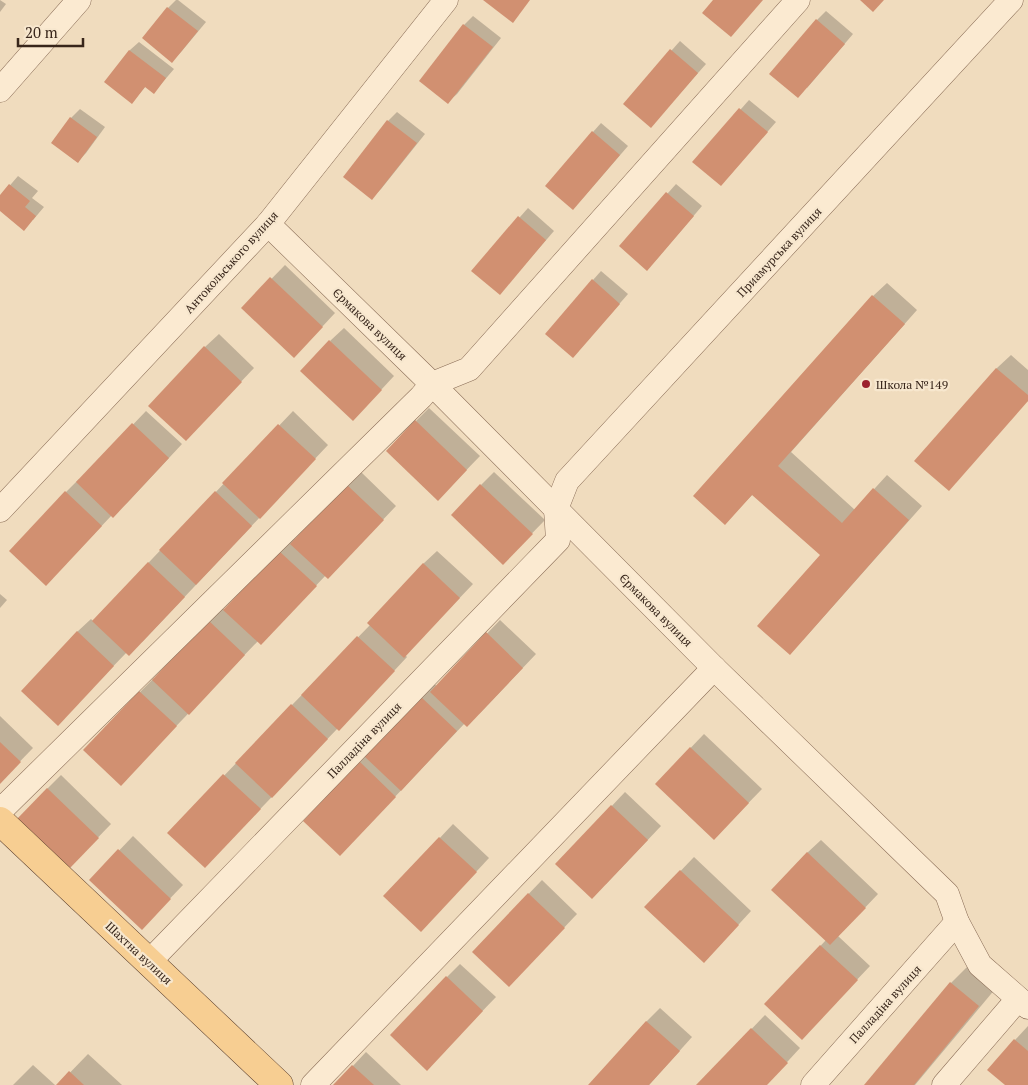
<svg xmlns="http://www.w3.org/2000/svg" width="1028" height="1085" viewBox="0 0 1028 1085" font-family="'PT Serif',serif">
	<rect width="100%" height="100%" fill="#f0dcbe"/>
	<!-- shadow -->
	<g fill="#0003">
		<polygon points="0,0 6,4 0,12"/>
		<polygon points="176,0 178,0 206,22 181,52 172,61 143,38 168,8"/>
		<polygon points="826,11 853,34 807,88 817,20"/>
		<polygon points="473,16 501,38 457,94 448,102 464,25"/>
		<polygon points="680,41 706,64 651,126 625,103"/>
		<polygon points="139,42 174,69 162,83 154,92 146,86 132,102 106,82 130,50"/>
		<polygon points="749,100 776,122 729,176 694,162"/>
		<polygon points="80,109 105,127 86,153 77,162 53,143 71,118"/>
		<polygon points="397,112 425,134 381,189 372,198 388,121"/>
		<polygon points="601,123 628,146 582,199 593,132"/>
		<polygon points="18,176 38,191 32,198 44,207 33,220 0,210 0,197"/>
		<polygon points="676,184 702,206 656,260 621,246"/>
		<polygon points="528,208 554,231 508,284 473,270"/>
		<polygon points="285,265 335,313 307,343 243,308"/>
		<polygon points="601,271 628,294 573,357 593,280"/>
		<polygon points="887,283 917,310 791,452 855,510 887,475 922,506 803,640 822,555 753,494 725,523 873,296"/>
		<polygon points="344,328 394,376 366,406 330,341"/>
		<polygon points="219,334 254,368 199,426 205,347"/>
		<polygon points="1011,355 1028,370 1028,401 916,461 997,368"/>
		<polygon points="429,408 480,456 451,486 416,421"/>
		<polygon points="146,411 182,444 127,503 112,515 59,571 66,492 79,479 80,480"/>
		<polygon points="293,411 328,445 143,641 127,652 71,710 77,632 91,619 93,621"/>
		<polygon points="361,472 396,506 341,564 326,575 274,630 258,641 134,770 85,750 140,692 154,678 154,679 222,608 225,610 280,552 294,538 296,540"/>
		<polygon points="494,472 545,520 503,563 481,485"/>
		<polygon points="437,551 473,584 405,655 407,657 352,716 338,728 218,853 169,833 292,705 371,624 423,564"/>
		<polygon points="0,594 7,600 0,608"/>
		<polygon points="500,620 536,654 481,712 465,723 353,841 304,821 434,684 437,686"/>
		<polygon points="0,716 33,748 0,782"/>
		<polygon points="704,734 762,789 727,825 656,784"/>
		<polygon points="61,775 111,824 83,853 47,789"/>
		<polygon points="625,792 661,826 606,884 557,864"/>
		<polygon points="453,824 489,858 434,917 385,896"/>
		<polygon points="133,836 183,885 155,914 91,880"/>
		<polygon points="821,840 878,894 838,936 870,966 815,1024 766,1004 826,940 807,853"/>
		<polygon points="694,857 751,911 717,948 646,907"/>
		<polygon points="542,880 577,914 522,972 473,952"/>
		<polygon points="460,964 496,997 440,1055 447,977"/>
		<polygon points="969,965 996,988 915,1085 866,1085 951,983"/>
		<polygon points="660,1008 692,1037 649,1085 590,1085 646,1022"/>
		<polygon points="765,1015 800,1048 766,1085 698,1085"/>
		<polygon points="1028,1026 1028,1085 1006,1085 989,1070 1015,1040"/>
		<polygon points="366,1052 401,1085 335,1085"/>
		<polygon points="88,1054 122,1085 58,1085"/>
		<polygon points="33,1065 55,1085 13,1085"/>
	</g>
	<!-- building -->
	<g fill="#d19071">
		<polygon points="483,0 530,0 513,23"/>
		<polygon points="713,0 763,0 731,37 702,13"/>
		<polygon points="860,0 884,0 873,12"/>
		<polygon points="167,7 198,31 172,63 142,38"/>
		<polygon points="816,19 845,44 798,98 769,74"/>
		<polygon points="463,24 493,47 448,104 419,81"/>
		<polygon points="670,49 698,73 651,128 623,104"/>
		<polygon points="129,50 166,78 154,94 145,87 132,104 104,82"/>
		<polygon points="739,108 768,132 721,186 692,162"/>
		<polygon points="70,117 97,137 78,163 51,143"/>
		<polygon points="387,120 417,143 372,200 343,177"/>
		<polygon points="592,131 620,155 573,210 545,186"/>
		<polygon points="9,184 30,201 25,207 36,216 24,231 0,211 0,195"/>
		<polygon points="666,192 694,216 647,271 619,246"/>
		<polygon points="518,216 546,240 500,295 471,271"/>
		<polygon points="270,277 323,327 294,358 241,308"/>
		<polygon points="592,279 620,304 573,358 545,334"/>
		<polygon points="872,295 905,324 778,466 842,523 873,488 909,520 790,655 757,626 820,555 752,495 725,525 693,496"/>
		<polygon points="329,340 382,390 353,421 300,371"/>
		<polygon points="204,346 242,382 186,441 148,406"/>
		<polygon points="996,368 1028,395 1028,401 949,491 914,461"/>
		<polygon points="415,420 467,470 438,501 386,451"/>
		<polygon points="132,423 169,458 113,518 76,482"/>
		<polygon points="278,424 316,459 260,519 222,483"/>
		<polygon points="346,484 384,520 328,579 290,544"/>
		<polygon points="480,484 533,534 503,565 451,515"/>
		<polygon points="65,491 102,526 46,586 9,551"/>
		<polygon points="215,491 252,526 196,585 159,550"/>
		<polygon points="279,551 317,586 261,645 223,610"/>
		<polygon points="148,562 185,597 129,656 92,621"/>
		<polygon points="423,563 460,598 404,658 367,623"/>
		<polygon points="208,620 245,655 189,715 152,680"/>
		<polygon points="77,631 114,666 58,726 21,691"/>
		<polygon points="486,632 523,668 467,727 430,692"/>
		<polygon points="357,636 395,671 339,731 301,695"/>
		<polygon points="139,691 177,726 121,786 83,750"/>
		<polygon points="420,696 457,731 401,791 364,756"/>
		<polygon points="291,704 328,739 272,798 235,763"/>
		<polygon points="0,742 21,762 0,784"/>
		<polygon points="690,747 749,803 714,840 655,784"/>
		<polygon points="359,761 396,797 340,856 303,821"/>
		<polygon points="223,774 261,809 205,868 167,833"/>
		<polygon points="47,788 99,838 70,868 17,819"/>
		<polygon points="611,805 648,840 592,899 555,864"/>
		<polygon points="439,837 477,872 421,932 383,896"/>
		<polygon points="118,849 171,899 142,930 89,880"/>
		<polygon points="807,852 866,908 830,945 771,890"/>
		<polygon points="680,870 739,925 704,963 644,907"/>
		<polygon points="528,893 565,928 509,987 472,952"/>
		<polygon points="820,945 858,980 802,1040 764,1004"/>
		<polygon points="446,976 483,1011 427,1071 390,1035"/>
		<polygon points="950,982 979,1006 914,1085 864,1085"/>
		<polygon points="646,1021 680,1051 649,1085 588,1085"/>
		<polygon points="751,1028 788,1063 767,1085 696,1085"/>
		<polygon points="1014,1039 1028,1051 1028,1085 1005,1085 987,1070"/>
		<polygon points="352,1065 374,1085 333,1085"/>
		<polygon points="69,1071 84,1085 56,1085"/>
	</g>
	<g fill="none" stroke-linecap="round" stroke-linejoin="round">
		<defs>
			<g id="minor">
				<polyline points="0,90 79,0"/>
				<polyline points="268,224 432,384 714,668 947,894 957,922 980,965 1028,1007"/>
				<polyline points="0,510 268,224 446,0"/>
				<polyline points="0,811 421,397 432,384 469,369 798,0"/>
				<polyline points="149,962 558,540 556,509 567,481 1011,0"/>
				<polyline points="313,1085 714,668"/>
				<polyline points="813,1085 957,922"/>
				<polyline points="944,1085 1018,999"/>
			</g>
			<polyline id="major" points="0,821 279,1085"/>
		</defs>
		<!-- minor casing -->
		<use href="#minor" stroke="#896c56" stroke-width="25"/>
		<!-- major casing -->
		<use href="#major" stroke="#573b2a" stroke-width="29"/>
		<!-- minor -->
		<use href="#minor" stroke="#fbead1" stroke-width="24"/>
		<!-- major -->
		<use href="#major" stroke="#f7ce92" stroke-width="28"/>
	</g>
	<!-- markers -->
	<circle fill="#9c222f" stroke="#f7e7ce" stroke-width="2" cx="866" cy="384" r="5"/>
	<g text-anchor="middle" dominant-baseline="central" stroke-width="4.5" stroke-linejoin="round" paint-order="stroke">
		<!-- street labels -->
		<g font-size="12" fill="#38261b" stroke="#f7e7ce">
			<text transform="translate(779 252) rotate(-47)">Приамурська вулиця</text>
			<text transform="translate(231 262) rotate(-48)">Антокольського вулиця</text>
			<text transform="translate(370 324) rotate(44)">Єрмакова вулиця</text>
			<text transform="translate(656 610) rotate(45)">Єрмакова вулиця</text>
			<text transform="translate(364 740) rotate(-46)">Палладіна вулиця</text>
			<text transform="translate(139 953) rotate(43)">Шахтна вулиця</text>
			<text transform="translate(885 1004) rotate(-48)">Палладіна вулиця</text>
		</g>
		<!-- poi labels -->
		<g font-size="12" fill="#38261b" stroke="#f7e7ce" text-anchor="start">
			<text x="876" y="384">Школа №149</text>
		</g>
	</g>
	<!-- scale -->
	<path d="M18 38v8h65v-8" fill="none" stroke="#38261b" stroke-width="2.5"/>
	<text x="25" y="38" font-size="15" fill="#38261b" stroke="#f7e7ce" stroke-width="4" paint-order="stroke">20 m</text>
</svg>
